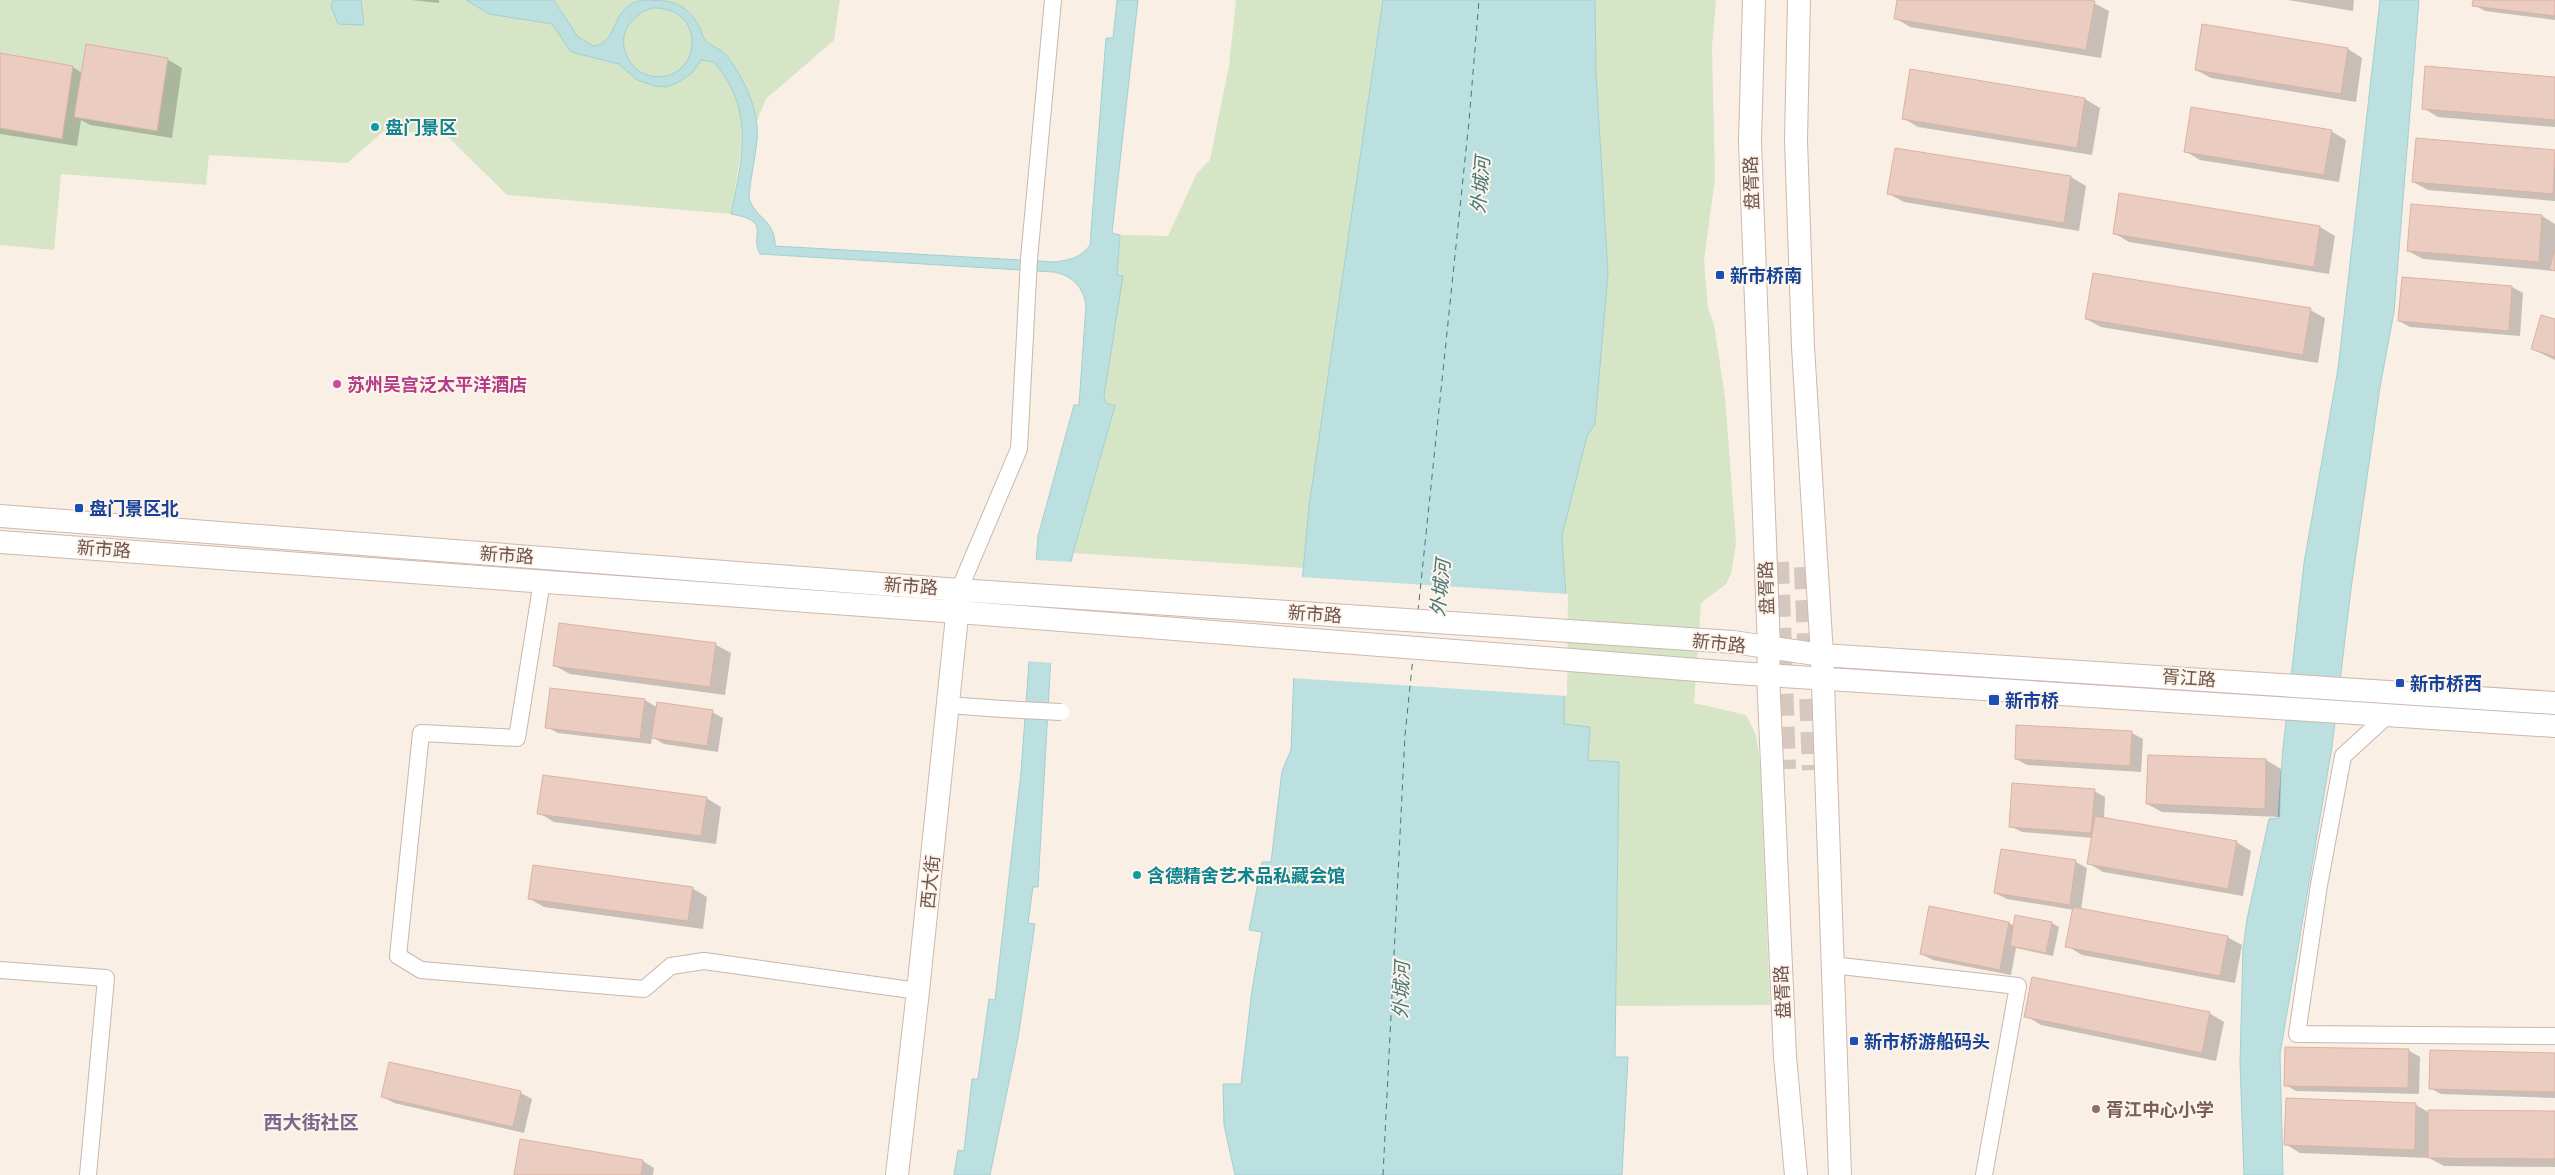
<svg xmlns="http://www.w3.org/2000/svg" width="2555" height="1175" viewBox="0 0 2555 1175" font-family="'IBM Plex Sans','Noto Sans SC',sans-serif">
	<rect width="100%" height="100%" fill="#f9efe5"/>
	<!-- green -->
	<g fill="#d6e5c5">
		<polygon points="0,0 840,0 834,40 766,99 756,123 744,132 731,214 507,195 445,134 384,131 347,163 209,155 206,185 61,174 54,250 0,245"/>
		<polygon points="1236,0 1383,0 1309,506 1304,568 1073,553 1115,407 1106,402 1104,396 1122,276 1117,275 1120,235 1168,236 1197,173 1210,160 1229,66"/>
		<polygon points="1595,0 1716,0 1712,47 1715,178 1704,261 1708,308 1714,325 1725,397 1736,543 1731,574 1726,584 1701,603 1694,703 1746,715 1756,735 1760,762 1770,1005 1616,1006 1619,762 1588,760 1564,724 1566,597 1562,536 1587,436 1595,423 1608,273 1596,73"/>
	</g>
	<!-- water -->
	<g fill="#bcdfe0" stroke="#a3cfd1" fill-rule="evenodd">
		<polygon points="333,0 361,0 364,25 338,24 331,6"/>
		<path d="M466,0H554L578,37L594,46C621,42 609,4 644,0C672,0 687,3 700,28C701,31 702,35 704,38C709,47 722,48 728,57C745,81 760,111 757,141C755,160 750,179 749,198C755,218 776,221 775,246L1055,262C1069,260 1081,258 1090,245L1106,38H1113L1117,0H1138L1112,233L1120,235L1117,275L1123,276L1104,396L1106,403L1115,406L1073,553L1051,656L1038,887H1033L1028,923L1035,924L1018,1038L990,1175H954L958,1150L964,1151L972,1079H978L989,999L995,1000L1021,773L1038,536L1074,405H1079L1086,305C1083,287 1073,276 1054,272L760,254C749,235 773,221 731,214C742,157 756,112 714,62L701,60L692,73L677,83L666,87L655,86L637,80L619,64L571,52L552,24L489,14ZM652,8C710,6 701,85 651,76C641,74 632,67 628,58C616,36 630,15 652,8Z"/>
		<polygon points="1383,0 1595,0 1596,73 1608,273 1595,424 1587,436 1562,536 1566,597 1564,724 1590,727 1588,760 1619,762 1615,1057 1628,1057 1622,1175 1235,1175 1224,1125 1223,1084 1241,1084 1252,990 1262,932 1249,930 1262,862 1271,862 1282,771 1291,750 1294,670 1309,506"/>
		<polygon points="2380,0 2419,0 2394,312 2380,387 2351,589 2332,747 2280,1054 2283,1175 2244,1175 2240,1063 2243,949 2247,919 2269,819 2278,818 2283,748 2304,563 2338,369"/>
	</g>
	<!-- pier -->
	<g fill="#f9efe5">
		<polygon points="1034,560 1074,562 1053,663 1026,661"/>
		<polygon points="1300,577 1568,594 1567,696 1291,678"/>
	</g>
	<!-- shadow -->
	<g fill="#0003">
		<polygon points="411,0 439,0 439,3"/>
		<polygon points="1898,0 2078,0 2094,3 2109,11 2101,58 1910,27 1895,18"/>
		<polygon points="2288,0 2354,0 2353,11"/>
		<polygon points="2474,0 2555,0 2555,20 2485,11 2474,5"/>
		<polygon points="2348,49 2362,58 2356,102 2211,78 2196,70"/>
		<polygon points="0,54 73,67 82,73 167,59 182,68 172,138 90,125 81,120 77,146 0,134"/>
		<polygon points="1911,71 2085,99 2100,108 2092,155 1918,127 1903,118"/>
		<polygon points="2555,78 2555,127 2438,117 2423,108"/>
		<polygon points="2331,131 2346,140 2339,182 2200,160 2185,151"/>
		<polygon points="2417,140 2555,151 2555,201 2428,190 2413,182"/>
		<polygon points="1896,149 2071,177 2086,186 2079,231 1904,202 1889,194"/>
		<polygon points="2120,194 2320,227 2335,236 2329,274 2129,242 2114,233"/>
		<polygon points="2412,206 2542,216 2555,224 2555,271 2423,259 2408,251"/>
		<polygon points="2512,287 2523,293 2520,336 2410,327 2399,321"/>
		<polygon points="2310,310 2325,318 2318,363 2101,327 2086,319"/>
		<polygon points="2555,320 2555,360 2532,349"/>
		<polygon points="716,645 731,653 725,695 570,674 555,666"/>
		<polygon points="645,700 658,708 712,712 723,718 718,752 664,744 652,737 651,744 558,733 547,727"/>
		<polygon points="2132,733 2143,739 2141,772 2027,765 2016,759"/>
		<polygon points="2149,756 2266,760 2281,769 2280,817 2162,812 2147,804"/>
		<polygon points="2094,791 2105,797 2104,819 2236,842 2251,851 2243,896 2103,872 2088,863 2093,838 2022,832 2010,826"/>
		<polygon points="706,798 721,807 716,844 554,822 539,813"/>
		<polygon points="2002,850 2076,862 2087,868 2081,910 2227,937 2242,945 2235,983 2082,955 2067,946 2074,910 2007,899 1995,893"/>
		<polygon points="692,888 707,897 703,929 544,907 530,899"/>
		<polygon points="2009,923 2015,926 2052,923 2059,927 2053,956 2016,948 2011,975 1933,960 1921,954"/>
		<polygon points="2209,1013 2224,1022 2216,1061 2041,1025 2026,1016"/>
		<polygon points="2408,1050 2420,1057 2419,1094 2296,1091 2285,1085"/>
		<polygon points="2555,1055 2555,1098 2441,1094 2430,1088"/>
		<polygon points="521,1093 532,1099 524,1133 394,1103 383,1097"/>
		<polygon points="2416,1105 2428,1112 2555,1113 2555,1167 2444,1166 2429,1158 2300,1153 2285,1144"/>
		<polygon points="521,1141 643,1161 654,1168 653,1175 515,1175"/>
	</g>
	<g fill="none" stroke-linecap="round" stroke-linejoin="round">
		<!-- ferry -->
		<g stroke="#477779" stroke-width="1" stroke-dasharray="6 5" stroke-linecap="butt">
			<polyline points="1418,611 1469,121 1479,0"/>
			<polyline points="1383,1175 1405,735 1413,657"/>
		</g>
	</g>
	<!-- building -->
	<g fill="#ebccc0" stroke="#dcb2a2">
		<polygon points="1897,0 2085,0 2095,1 2086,50 1894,19"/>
		<polygon points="2473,0 2555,0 2555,16 2472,6"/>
		<polygon points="2202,24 2348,48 2341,94 2195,70"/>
		<polygon points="86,44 168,58 157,131 74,117"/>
		<polygon points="0,53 73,66 62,139 0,128"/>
		<polygon points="2425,66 2555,77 2555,120 2422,109"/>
		<polygon points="1910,69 2085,98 2077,148 1902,119"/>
		<polygon points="2191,107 2332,130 2324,175 2184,152"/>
		<polygon points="2416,138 2555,150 2553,194 2412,182"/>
		<polygon points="1895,148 2071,176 2064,223 1887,194"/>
		<polygon points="2119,193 2320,226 2314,267 2113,234"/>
		<polygon points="2411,204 2542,215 2539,262 2407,251"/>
		<polygon points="2555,249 2555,271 2549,269"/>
		<polygon points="2093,273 2311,308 2303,355 2085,319"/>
		<polygon points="2402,277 2512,286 2509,331 2398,321"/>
		<polygon points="2541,315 2555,319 2555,357 2531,349"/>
		<polygon points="559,623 716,643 710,687 553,666"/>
		<polygon points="550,688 645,699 640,739 545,728"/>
		<polygon points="657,702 713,710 707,746 651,738"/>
		<polygon points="2016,725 2132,731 2130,766 2015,759"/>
		<polygon points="2148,755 2266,759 2265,809 2146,804"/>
		<polygon points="543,775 707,797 701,836 537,814"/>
		<polygon points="2012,783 2095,789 2091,833 2009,827"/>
		<polygon points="2095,816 2237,841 2228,889 2087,864"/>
		<polygon points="2001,849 2076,860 2070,905 1994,893"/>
		<polygon points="533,865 693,887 688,921 528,899"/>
		<polygon points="1929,906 2009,922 2000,970 1920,954"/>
		<polygon points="2073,907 2228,936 2220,976 2065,947"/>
		<polygon points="2015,915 2052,922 2046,953 2010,946"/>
		<polygon points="2032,977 2210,1012 2202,1053 2024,1017"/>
		<polygon points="2285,1047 2409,1049 2408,1088 2284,1086"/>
		<polygon points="2430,1050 2555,1053 2555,1092 2429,1089"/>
		<polygon points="389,1062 521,1091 513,1127 381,1097"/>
		<polygon points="2286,1098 2416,1103 2415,1150 2284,1145"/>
		<polygon points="2428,1110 2555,1111 2555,1159 2428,1158"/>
		<polygon points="520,1139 643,1160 641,1175 514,1175"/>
	</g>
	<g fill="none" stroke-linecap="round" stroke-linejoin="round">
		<!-- secondary-tunnel -->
		<g stroke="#d6c8bf" stroke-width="22" stroke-dasharray="22 11" stroke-linecap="butt">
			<polyline points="1778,562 1785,769"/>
			<polyline points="1805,567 1813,770"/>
		</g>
		<defs>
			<g id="street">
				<polyline points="542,581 517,738 421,733 398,956 421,970 644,989 671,966 704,961 918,991"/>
				<polyline points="959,590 1019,449 1029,259 1053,0"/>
				<polyline points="948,705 1002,709"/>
				<polyline points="2389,714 2343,756 2319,885 2297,1034 2555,1036"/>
				<polyline points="1832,965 2018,986 1984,1175"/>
				<polyline points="0,970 106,978 88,1175"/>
			</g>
			<g id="secondary">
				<polyline points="1754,0 1750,141 1769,649 1768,674 1785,1057 1796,1175"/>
				<polyline points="1799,0 1796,140 1803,347 1822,655 1840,1175"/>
				<polyline points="0,516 959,590 1733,642 1822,655 2555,703"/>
				<polyline points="0,542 958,612 1736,673 2555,726"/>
				<polyline points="897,1175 918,991 959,597"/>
			</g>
		</defs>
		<!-- street casing -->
		<use href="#street" stroke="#c9b6ad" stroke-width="18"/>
		<!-- secondary casing -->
		<use href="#secondary" stroke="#ceb8ae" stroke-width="24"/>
		<!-- street -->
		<use href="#street" stroke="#fff" stroke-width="16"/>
		<!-- secondary -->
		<use href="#secondary" stroke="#fff" stroke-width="22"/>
		<defs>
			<polyline id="street-bridge" points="1002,709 1061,712"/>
		</defs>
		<!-- street-bridge casing -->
		<use href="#street-bridge" stroke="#c9b6ad" stroke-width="18" stroke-linecap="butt"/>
		<!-- street-bridge -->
		<use href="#street-bridge" stroke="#fff" stroke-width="16"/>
	</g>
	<!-- markers -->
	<g fill="#0f9aa8" stroke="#fdf4eb" stroke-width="2">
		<circle cx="375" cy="127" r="5"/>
		<circle cx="1137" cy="875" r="5"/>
	</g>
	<g fill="#1a4fb4" stroke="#fdf4eb" stroke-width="2">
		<rect x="1715" y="270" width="10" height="10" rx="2.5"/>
		<rect x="74" y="503" width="10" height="10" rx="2.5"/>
		<rect x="2395" y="678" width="10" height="10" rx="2.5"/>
		<rect x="1988" y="694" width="12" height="12" rx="2.5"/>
		<rect x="1849" y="1036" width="10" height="10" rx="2.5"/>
	</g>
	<circle fill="#d1479c" stroke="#fdf4eb" stroke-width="2" cx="337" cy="384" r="5"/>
	<circle fill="#8d6e63" stroke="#fdf4eb" stroke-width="2" cx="2096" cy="1109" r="5"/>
	<g text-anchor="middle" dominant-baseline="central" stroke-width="4" stroke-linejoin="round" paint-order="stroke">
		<!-- culture labels -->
		<g font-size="18" font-weight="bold" fill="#0d838f" stroke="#fdf4eb" text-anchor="start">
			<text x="385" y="127">盘门景区</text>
			<text x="1147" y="875">含德精舍艺术品私藏会馆</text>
		</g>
		<!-- street labels -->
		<g font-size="18" fill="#6f554d" stroke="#fdf4eb">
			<text transform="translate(1751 183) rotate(-92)">盘胥路</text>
			<text transform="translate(104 549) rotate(4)">新市路</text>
			<text transform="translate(507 555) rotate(4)">新市路</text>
			<text transform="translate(911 586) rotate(4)">新市路</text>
			<text transform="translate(1766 588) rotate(-92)">盘胥路</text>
			<text transform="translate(1315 614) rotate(4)">新市路</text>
			<text transform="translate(1719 643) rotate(6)">新市路</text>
			<text transform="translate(2189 678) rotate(4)">胥江路</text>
			<text transform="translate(930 882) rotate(-84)">西大街</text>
			<text transform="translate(1782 992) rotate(-93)">盘胥路</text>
		</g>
		<!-- transit labels -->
		<g font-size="18" font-weight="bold" fill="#164399" stroke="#fdf4eb" text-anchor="start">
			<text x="1730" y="275">新市桥南</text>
			<text x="89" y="508">盘门景区北</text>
			<text x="2410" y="683">新市桥西</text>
			<text x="2005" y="700">新市桥</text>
			<text x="1864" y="1041">新市桥游船码头</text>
		</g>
		<!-- hotel labels -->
		<g font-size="18" font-weight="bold" fill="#b23c85" stroke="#fdf4eb" text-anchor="start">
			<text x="347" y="384">苏州吴宫泛太平洋酒店</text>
		</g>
		<!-- education labels -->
		<g font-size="18" font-weight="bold" fill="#785e54" stroke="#fdf4eb" text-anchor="start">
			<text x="2106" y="1109">胥江中心小学</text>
		</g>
		<!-- water labels -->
		<g font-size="19" font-style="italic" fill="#477779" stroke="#fdf4eb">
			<text transform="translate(1480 185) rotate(-85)">外城河</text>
			<text transform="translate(1440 588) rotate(-84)">外城河</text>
			<text transform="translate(1401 990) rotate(-88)">外城河</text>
		</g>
		<!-- neighbourhood labels -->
		<g font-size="19" font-weight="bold" fill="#7a668c" stroke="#fdf4eb">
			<text x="311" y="1122">西大街社区</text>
		</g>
	</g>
</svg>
